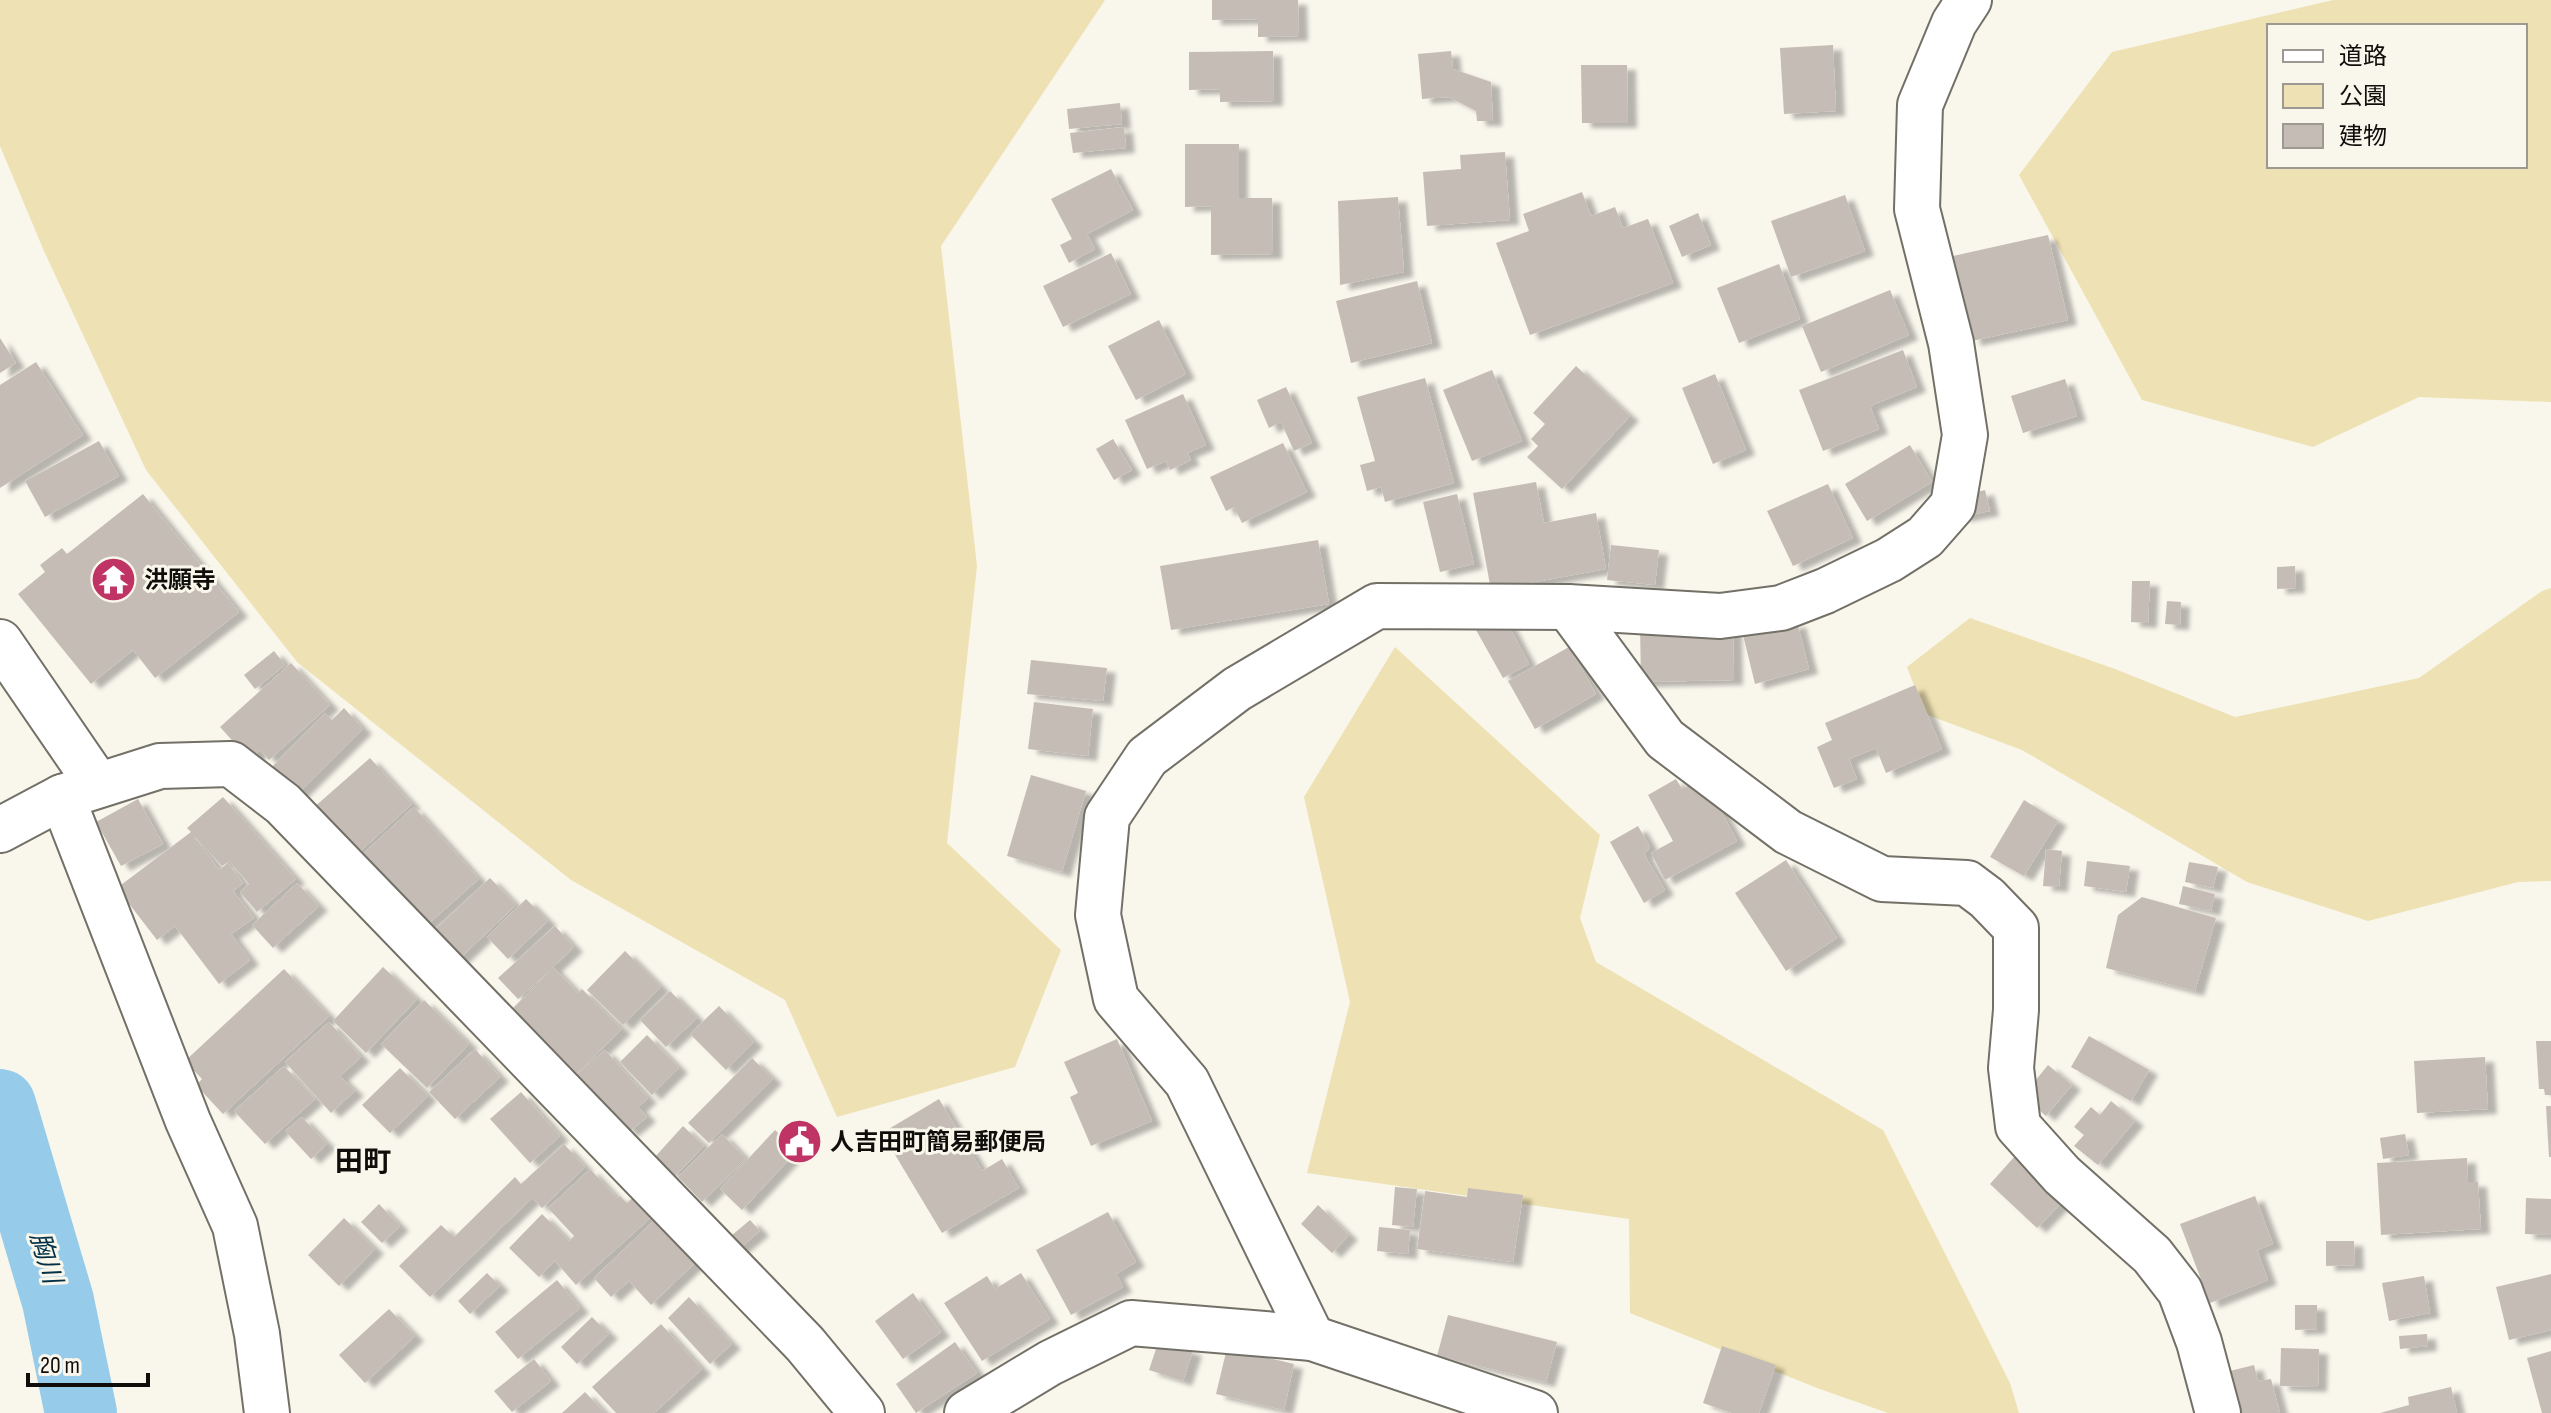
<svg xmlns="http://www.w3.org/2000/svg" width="2551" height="1413" viewBox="0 0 2551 1413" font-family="'Sofia Sans Condensed','Noto Sans JP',sans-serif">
	<defs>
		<filter id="shadow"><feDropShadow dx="9" dy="5" stdDeviation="2" flood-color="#0004"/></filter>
	</defs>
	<rect width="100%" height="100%" fill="#f9f6ec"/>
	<!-- green -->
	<g fill="#eee1b3" fill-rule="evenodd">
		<polygon points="0,0 1105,0 941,246 977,566 947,843 1061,950 1015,1067 837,1117 785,1000 571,880 297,662 146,470 44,251 0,146"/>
		<path d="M2333,0H2551V402L2419,397L2313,447L2142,400L2019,175L2112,52ZM2269,26H2525V166H2269Z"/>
		<polygon points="2551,588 2551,881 2518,882 2368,921 2247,882 2022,750 1925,714 1907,667 1970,618 2115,669 2235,717 2419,678 2542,591"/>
		<polygon points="1395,647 1600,835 1580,918 1596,962 1883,1130 2010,1383 2019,1413 1888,1413 1817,1388 1630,1313 1629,1219 1307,1173 1350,1002 1304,797"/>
	</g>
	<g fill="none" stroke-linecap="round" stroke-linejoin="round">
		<!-- river -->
		<polyline stroke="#96cbea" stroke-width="72" points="0,1105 58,1301 81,1413"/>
	</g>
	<!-- building -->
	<g fill="#c6bcb6" filter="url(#shadow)">
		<polygon points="1212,0 1298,0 1299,36 1258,37 1258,19 1212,20"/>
		<polygon points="1833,45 1836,111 1784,114 1780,48"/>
		<polygon points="1273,51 1274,101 1220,102 1220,89 1189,90 1189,52"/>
		<polygon points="1451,51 1453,69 1491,82 1493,121 1477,121 1476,111 1449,97 1422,99 1418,54"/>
		<polygon points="1581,65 1627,65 1628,123 1582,123"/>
		<polygon points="1120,103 1122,124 1069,129 1067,109"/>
		<polygon points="1124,127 1126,148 1073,153 1070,133"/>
		<polygon points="1185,144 1239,144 1239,198 1272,198 1273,254 1211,255 1211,206 1185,207"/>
		<polygon points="1505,152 1510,220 1427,226 1423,172 1461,169 1460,155"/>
		<polygon points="1111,169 1133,210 1087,234 1095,249 1069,263 1060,245 1072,239 1051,199"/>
		<polygon points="1582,192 1591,216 1615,207 1623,228 1648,219 1673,283 1530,335 1496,243 1529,231 1523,214"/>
		<polygon points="1845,195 1865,251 1791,277 1771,221"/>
		<polygon points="1398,197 1404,272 1340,285 1338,201"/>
		<polygon points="1698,213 1711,245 1682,257 1669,226"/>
		<polygon points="2048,235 2068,320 1972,341 1953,256"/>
		<polygon points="1111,253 1131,294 1063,327 1043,286"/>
		<polygon points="1779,264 1800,319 1739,343 1717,288"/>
		<polygon points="1417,281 1432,343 1351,363 1336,301"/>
		<polygon points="1890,290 1909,335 1821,372 1802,326"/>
		<polygon points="1159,320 1186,374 1136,400 1108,346"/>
		<polygon points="0,338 16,363 0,373"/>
		<polygon points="1903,350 1917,387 1870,406 1879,429 1823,451 1799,390"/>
		<polygon points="36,362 83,435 0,488 0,385"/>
		<polygon points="1576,366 1630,416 1562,489 1527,457 1538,446 1531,439 1545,424 1533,413"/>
		<polygon points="1492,370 1522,441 1472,461 1443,390"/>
		<polygon points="1715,374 1746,450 1713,464 1682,388"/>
		<polygon points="1425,378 1454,483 1385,502 1381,487 1367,491 1360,465 1375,461 1357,397"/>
		<polygon points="2065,379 2077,416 2023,433 2011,396"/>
		<polygon points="1286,387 1312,443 1294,451 1281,422 1269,428 1257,400"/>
		<polygon points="1183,394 1206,445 1187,453 1191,460 1170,470 1166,461 1147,469 1125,420"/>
		<polygon points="1113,439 1132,470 1114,480 1096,449"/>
		<polygon points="99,441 119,476 45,517 25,481"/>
		<polygon points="1283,443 1307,492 1242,523 1234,507 1226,511 1210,477"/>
		<polygon points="1910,445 1932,482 1867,521 1845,484"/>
		<polygon points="1536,482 1544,523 1596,513 1606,569 1491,590 1473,493"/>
		<polygon points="1828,484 1853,538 1793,566 1767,511"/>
		<polygon points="1985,490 1990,511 1961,517 1956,497"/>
		<polygon points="143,494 239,612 155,678 133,650 91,684 18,594 45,572 40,565 62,548 67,554"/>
		<polygon points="1457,494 1474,564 1440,572 1423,502"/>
		<polygon points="1318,540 1329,604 1171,630 1160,566"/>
		<polygon points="1611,545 1659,550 1655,585 1607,580"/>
		<polygon points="2295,566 2296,588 2277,589 2277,567"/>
		<polygon points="2132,581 2150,581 2148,623 2131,622"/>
		<polygon points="2167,601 2181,602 2180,625 2165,624"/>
		<polygon points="1503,615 1529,664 1503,678 1476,630"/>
		<polygon points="1797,622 1809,669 1755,684 1743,635"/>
		<polygon points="1733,623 1734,680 1641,682 1640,625"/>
		<polygon points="1569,647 1596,694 1535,729 1508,681"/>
		<polygon points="274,651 285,665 255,689 244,675"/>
		<polygon points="1031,660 1107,668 1103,701 1027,694"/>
		<polygon points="291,663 330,705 269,760 260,750 250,760 220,727"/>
		<polygon points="1915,685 1942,749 1886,773 1876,748 1849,759 1857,779 1834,788 1817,747 1832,740 1825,723"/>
		<polygon points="1034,702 1093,709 1088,756 1028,749"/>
		<polygon points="344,708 363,729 296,796 264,775 325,713 332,720"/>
		<polygon points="370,758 412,804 355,856 312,809"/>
		<polygon points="1031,775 1086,791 1062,872 1007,856"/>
		<polygon points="1703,778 1737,841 1665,880 1651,853 1673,841 1648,795 1676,779 1682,789"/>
		<polygon points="223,797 296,879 257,912 240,892 249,884 229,861 222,866 194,836 219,870 228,863 243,883 233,891 254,918 231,934 250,960 219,984 175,926 157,940 117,888 191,832 187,828"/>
		<polygon points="138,799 163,844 121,866 96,822"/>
		<polygon points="2024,800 2058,821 2024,876 1990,857"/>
		<polygon points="414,807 479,879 418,933 354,862"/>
		<polygon points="1638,826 1650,847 1644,854 1665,890 1644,903 1610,842"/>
		<polygon points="2046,849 2062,851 2059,887 2043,886"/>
		<polygon points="1786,860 1837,938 1786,971 1735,893"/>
		<polygon points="2087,861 2130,866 2126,892 2084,886"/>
		<polygon points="2189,862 2218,867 2213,888 2185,882"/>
		<polygon points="490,878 516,905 456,962 430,934"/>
		<polygon points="297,883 319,906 273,948 252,925"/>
		<polygon points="2183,886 2215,894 2211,911 2179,904"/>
		<polygon points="2142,897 2216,918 2195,991 2106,968 2118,915"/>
		<polygon points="526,899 548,921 508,959 487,937"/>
		<polygon points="555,926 574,947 553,967 578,993 582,989 622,1029 573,1077 508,1013 551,970 518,999 498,978"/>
		<polygon points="625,951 661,987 623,1025 587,990"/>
		<polygon points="383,967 417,999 366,1053 333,1021"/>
		<polygon points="284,969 329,1016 223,1114 196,1085 202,1079 185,1061"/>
		<polygon points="670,991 697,1018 666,1047 640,1020"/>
		<polygon points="424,1000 469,1044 427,1088 381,1044"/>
		<polygon points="719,1006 754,1042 726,1070 690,1034"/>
		<polygon points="329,1022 361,1057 340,1076 355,1091 331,1113 285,1062"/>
		<polygon points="647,1035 679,1068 652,1095 620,1062"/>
		<polygon points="2089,1036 2149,1070 2131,1101 2071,1067"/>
		<polygon points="1117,1039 1152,1121 1091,1146 1070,1097 1078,1093 1064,1062"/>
		<polygon points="2536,1041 2551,1041 2551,1095 2545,1095 2544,1089 2539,1089"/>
		<polygon points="475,1049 500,1077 455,1119 429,1092"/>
		<polygon points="605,1050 648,1098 638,1107 647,1117 629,1132 577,1074"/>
		<polygon points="2485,1057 2488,1109 2417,1113 2414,1061"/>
		<polygon points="752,1058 773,1079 709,1143 688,1123"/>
		<polygon points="2048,1065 2072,1085 2046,1116 2023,1096"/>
		<polygon points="284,1066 315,1099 265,1144 234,1111"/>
		<polygon points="400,1068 428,1096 390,1133 362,1105"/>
		<polygon points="521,1092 560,1136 530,1163 490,1119"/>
		<polygon points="939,1099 982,1171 1002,1159 1019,1188 942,1233 882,1133"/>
		<polygon points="2111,1101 2135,1121 2098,1165 2074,1146 2084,1135 2074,1127 2091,1107 2100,1115"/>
		<polygon points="2546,1106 2551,1106 2551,1157 2549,1157"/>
		<polygon points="302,1117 327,1144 311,1159 285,1131"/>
		<polygon points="683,1126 704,1146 674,1177 654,1158"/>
		<polygon points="775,1130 797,1151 742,1210 720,1189"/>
		<polygon points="722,1134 746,1159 702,1202 678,1177"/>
		<polygon points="2405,1134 2409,1155 2383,1159 2380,1138"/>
		<polygon points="564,1144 585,1167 542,1208 532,1198 430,1297 399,1266 441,1225 454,1237 515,1177 521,1184"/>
		<polygon points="2015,1156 2064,1200 2037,1228 1990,1184"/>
		<polygon points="2467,1158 2468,1182 2478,1182 2481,1229 2381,1235 2377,1163"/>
		<polygon points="590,1169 617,1198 620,1196 627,1203 639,1192 657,1212 576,1285 555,1261 539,1277 509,1248 542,1214 569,1241 574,1236 548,1208"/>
		<polygon points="1395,1187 1417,1189 1413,1227 1392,1225"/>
		<polygon points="1468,1188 1523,1195 1513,1262 1417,1249 1425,1191 1467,1197"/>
		<polygon points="2255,1196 2273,1244 2257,1250 2268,1280 2210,1303 2180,1224"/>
		<polygon points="2526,1198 2551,1199 2551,1235 2525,1234"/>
		<polygon points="379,1204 400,1226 382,1243 361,1222"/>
		<polygon points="1318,1205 1349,1235 1332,1253 1301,1224"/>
		<polygon points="1108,1212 1136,1262 1116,1274 1123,1287 1071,1315 1036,1250"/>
		<polygon points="344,1218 375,1249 339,1286 308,1255"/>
		<polygon points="657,1218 697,1261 651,1305 629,1281 611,1297 594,1278"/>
		<polygon points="750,1220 760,1231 734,1253 725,1241"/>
		<polygon points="1379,1227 1410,1230 1408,1254 1377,1251"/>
		<polygon points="2326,1241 2354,1241 2355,1265 2326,1266"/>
		<polygon points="487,1273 500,1286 470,1314 458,1301"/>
		<polygon points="1021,1273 1050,1319 982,1361 944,1303 987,1276 995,1289"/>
		<polygon points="2551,1274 2551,1330 2509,1340 2496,1287"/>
		<polygon points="2424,1276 2430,1313 2389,1321 2382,1283"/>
		<polygon points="557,1280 580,1308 518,1359 495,1332"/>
		<polygon points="913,1293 941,1332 903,1359 875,1321"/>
		<polygon points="689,1297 732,1344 710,1364 668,1318"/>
		<polygon points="2295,1305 2317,1305 2317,1329 2295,1330"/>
		<polygon points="389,1309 415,1336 365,1383 339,1355"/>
		<polygon points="1448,1315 1557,1342 1546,1382 1437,1356"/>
		<polygon points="592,1317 609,1334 577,1364 561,1347"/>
		<polygon points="661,1324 702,1369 654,1413 616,1413 592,1387"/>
		<polygon points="2427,1334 2428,1346 2400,1349 2399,1336"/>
		<polygon points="1159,1340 1193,1351 1183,1381 1149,1370"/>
		<polygon points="955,1342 977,1373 916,1413 896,1384"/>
		<polygon points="1722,1346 1776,1365 1759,1413 1732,1413 1703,1403"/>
		<polygon points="1227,1348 1294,1364 1284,1410 1216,1394"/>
		<polygon points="2281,1348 2319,1349 2318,1387 2280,1386"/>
		<polygon points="2551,1351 2551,1413 2542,1413 2527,1358"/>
		<polygon points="534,1359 551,1381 512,1412 494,1391"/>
		<polygon points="2254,1365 2258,1381 2271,1379 2280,1413 2230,1413 2238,1404 2230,1371"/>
		<polygon points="2451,1387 2457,1413 2380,1413 2409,1405 2408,1397"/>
		<polygon points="585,1392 605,1413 562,1413"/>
	</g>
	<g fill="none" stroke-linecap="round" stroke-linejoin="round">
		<defs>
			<g id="minor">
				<polyline points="1568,607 1665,739 1788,832 1882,879 1967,883 1987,898 2016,928 2016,1010 2011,1068 2018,1126 2062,1175 2152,1255 2180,1291 2199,1342 2218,1413"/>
				<polyline points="0,642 98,785"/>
				<polyline points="62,797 188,1121 235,1226 257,1334 267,1413"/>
				<polyline points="0,830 62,797 160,766 231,764 283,804 805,1344 862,1413"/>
				<polyline points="1312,1338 1187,1082 1116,999 1098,915 1107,817 1147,757 1237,689 1377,606 1568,607 1720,616 1781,608 1825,591 1889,560 1925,537 1953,505 1965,435 1951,343 1917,209 1920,105 1954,23 1969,0"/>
				<polyline points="967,1413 1050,1363 1131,1323 1312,1338 1535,1413"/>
			</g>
		</defs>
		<!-- minor casing -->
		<use href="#minor" stroke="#727067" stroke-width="48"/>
		<!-- minor -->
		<use href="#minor" stroke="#fff" stroke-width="44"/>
	</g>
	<!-- icons -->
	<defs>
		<symbol id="temple-disc" viewBox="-11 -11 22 22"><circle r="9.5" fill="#c03365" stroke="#f9f6ec"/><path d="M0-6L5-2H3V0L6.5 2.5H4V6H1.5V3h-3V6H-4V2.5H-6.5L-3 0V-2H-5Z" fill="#fff"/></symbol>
		<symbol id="civic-disc" viewBox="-11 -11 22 22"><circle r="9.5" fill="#c03365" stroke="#f9f6ec"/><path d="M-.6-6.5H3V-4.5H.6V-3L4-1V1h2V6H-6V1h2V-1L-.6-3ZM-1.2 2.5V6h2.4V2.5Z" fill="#fff"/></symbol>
	</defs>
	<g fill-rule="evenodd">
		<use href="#temple-disc" x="88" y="554" width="51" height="51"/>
		<use href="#civic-disc" x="774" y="1116" width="51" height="51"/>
	</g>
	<g text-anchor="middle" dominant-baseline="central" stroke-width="6" stroke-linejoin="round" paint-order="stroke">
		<!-- poi labels -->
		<g font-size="24" font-weight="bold" fill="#0f0e0b" stroke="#f9f6ec" text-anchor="start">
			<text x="144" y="580">洪願寺</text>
			<text x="830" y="1142">人吉田町簡易郵便局</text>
		</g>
		<!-- water labels -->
		<g font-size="26" font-style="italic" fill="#023146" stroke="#f9f6ec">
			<text transform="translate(45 1258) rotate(73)">胸川</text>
		</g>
		<!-- quarter labels -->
		<g font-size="28" font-weight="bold" fill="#0f0e0b" stroke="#f9f6ec">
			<text x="363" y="1162">田町</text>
		</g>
	</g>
	<!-- legend -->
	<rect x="2267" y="24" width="260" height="144" fill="#f9f6ec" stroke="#9b9992" stroke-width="2"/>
	<rect x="2283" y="50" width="40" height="12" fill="#ffffff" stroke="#9b9992" stroke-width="2"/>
	<text x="2339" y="64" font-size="24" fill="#0f0e0b">道路</text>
	<rect x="2283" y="84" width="40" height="24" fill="#eee1b3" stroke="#9b9992" stroke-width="2"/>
	<text x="2339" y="104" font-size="24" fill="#0f0e0b">公園</text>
	<rect x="2283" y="124" width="40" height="24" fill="#c6bcb6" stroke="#9b9992" stroke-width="2"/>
	<text x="2339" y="144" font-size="24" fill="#0f0e0b">建物</text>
	<!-- scale -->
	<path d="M28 1373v12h120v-12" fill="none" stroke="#0f0e0b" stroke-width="4"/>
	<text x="40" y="1373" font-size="24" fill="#0f0e0b" stroke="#f9f6ec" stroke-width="6" paint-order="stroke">20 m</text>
</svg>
